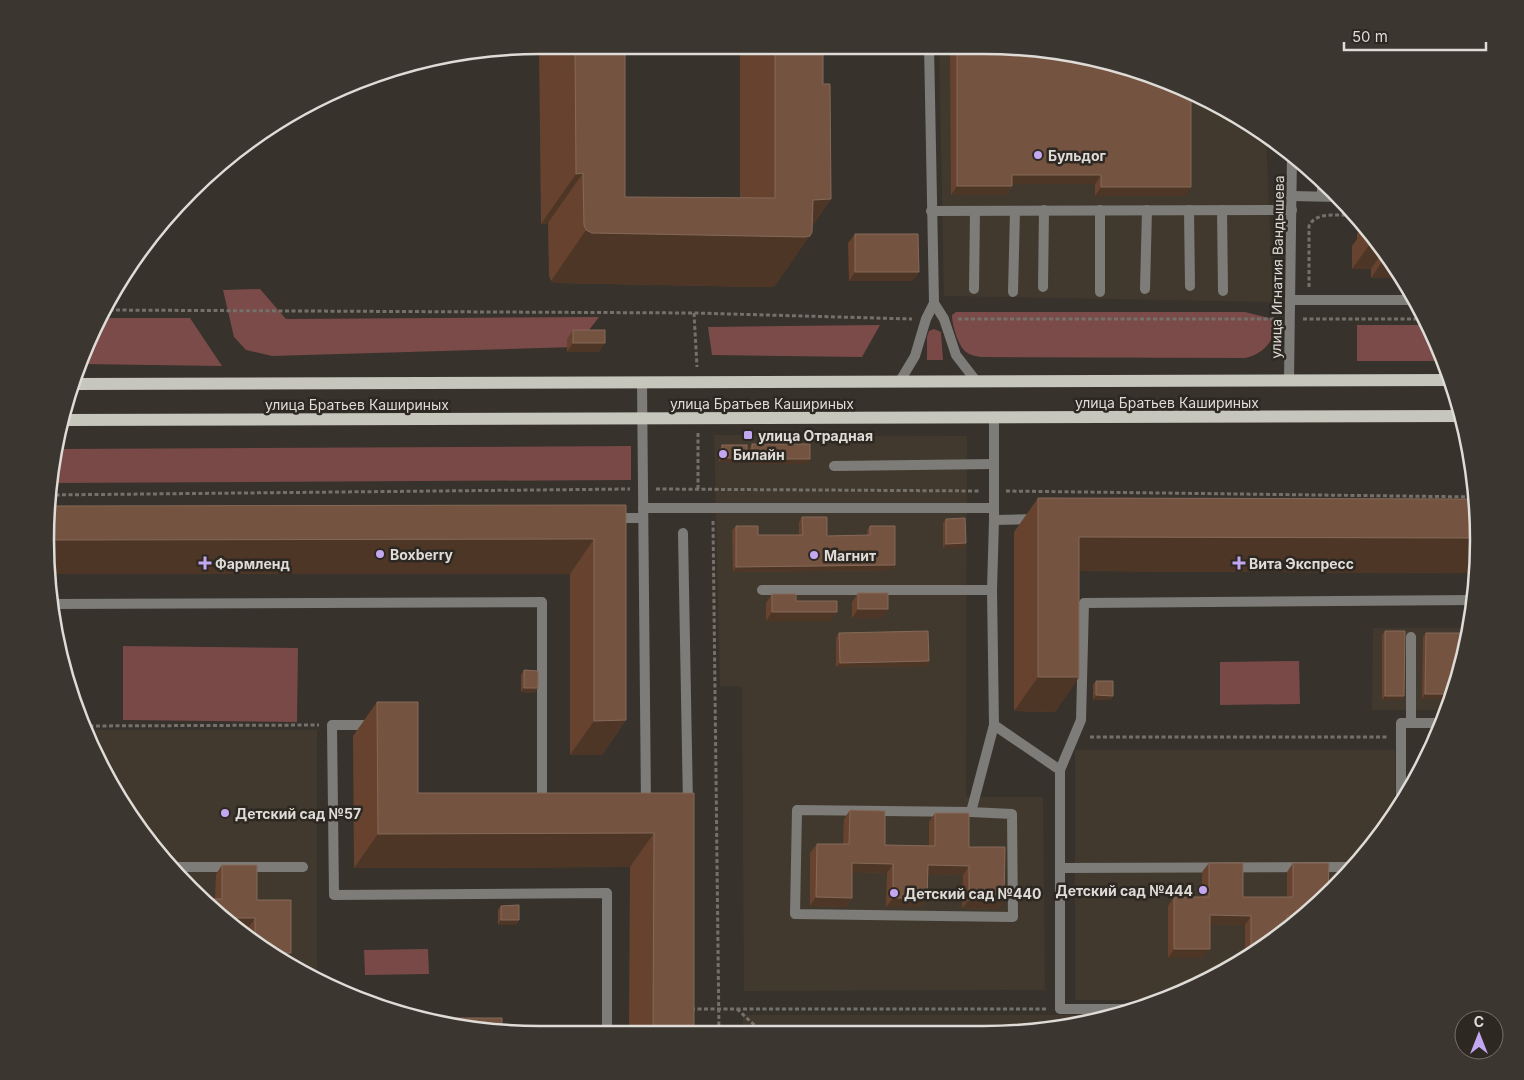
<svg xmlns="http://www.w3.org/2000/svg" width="1524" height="1080" viewBox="0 0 1524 1080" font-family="Inter,sans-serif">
	<rect width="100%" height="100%" fill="#37322c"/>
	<!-- built -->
	<g fill="#41392d">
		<polygon points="939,45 984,45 1081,55 1143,71 1231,111 1266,135 1273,302 944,296"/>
		<polygon points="714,435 967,436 966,797 1043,797 1045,990 744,991 742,687 720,686"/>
		<polygon points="1373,628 1469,628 1462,668 1446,710 1372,710"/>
		<polygon points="84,730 317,730 317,982 239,933 168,867 96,759"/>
		<polygon points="1075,750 1395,750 1395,812 1377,841 1311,912 1203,984 1165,1000 1075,1000"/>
		<polygon points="743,1015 1090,1015 1090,1021 1049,1031 743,1033"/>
	</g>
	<!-- green -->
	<g fill="#784947">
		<polygon points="934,329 941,332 943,360 927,360 927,337 929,331"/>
		<polygon points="631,446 631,480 49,483 49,475 56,449"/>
		<polygon points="123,646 298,648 297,722 123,720"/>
		<polygon points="1299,661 1300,704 1220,705 1220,662"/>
		<polygon points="428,949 429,974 365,975 364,950"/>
	</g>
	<!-- forest -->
	<g fill="#7a4b48">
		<polygon points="260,289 286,319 599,317 576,347 272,356 246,350 234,337 223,290"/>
		<path d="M956,312H1245L1277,320C1274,340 1266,353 1245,358L981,357C975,356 970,355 966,352C958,346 952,325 952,315Z"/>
		<polygon points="99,318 190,318 222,366 79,364 83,350"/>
		<polygon points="880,325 862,357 712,355 708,327"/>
		<polygon points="1357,325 1428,325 1444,361 1357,361"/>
	</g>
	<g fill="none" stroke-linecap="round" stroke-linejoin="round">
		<!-- path -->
		<g stroke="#74706a" stroke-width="3" stroke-dasharray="4 2.5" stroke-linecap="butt">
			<path d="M1309,287V226C1316,210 1343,216 1358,216"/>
			<polyline points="103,310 694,313 912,319"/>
			<polyline points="694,313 697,367"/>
			<polyline points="958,319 1277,319"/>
			<polyline points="1303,319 1425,319"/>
			<polyline points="698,433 698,489"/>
			<polyline points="656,489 980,491"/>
			<polyline points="1006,491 1475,497"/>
			<polyline points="49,495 630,489"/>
			<polyline points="713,521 719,1033"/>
			<polyline points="83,726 319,725"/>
			<polyline points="1090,737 1388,737"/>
			<polyline points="691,1009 1047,1009"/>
			<polyline points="737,1009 762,1032"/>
		</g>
		<!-- lane -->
		<g stroke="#7d7c78" stroke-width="10">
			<polyline points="1291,196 1338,197"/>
			<polyline points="1322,196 1322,182"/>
			<polyline points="1100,210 1100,292"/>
			<polyline points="1189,210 1190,286"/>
			<polyline points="1222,210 1223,291"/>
			<polyline points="931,211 1292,210"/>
			<polyline points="1043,287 1044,210"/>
			<polyline points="974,289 975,211"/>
			<polyline points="1145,289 1147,210"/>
			<polyline points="1013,292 1015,211"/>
			<polyline points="1290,300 1416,300"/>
			<polyline points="934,303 944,319 956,355 976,381"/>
			<polyline points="900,381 915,356 926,319 934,303 929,45"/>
			<polyline points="642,382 646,807"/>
			<polyline points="994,417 994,520 992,590 994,725 1060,770 1060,1009 1142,1009"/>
			<polyline points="834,466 994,464"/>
			<polyline points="643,508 994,508"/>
			<polyline points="613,518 643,518"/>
			<polyline points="994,520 1036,519"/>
			<polyline points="683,533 688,805"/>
			<polyline points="762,590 992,590"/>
			<polyline points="49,604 542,602 542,806"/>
			<polyline points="1411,637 1411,723"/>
			<polyline points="373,725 332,725 334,895 607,893 607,1033"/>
			<polyline points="1060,770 1081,720 1084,603 1473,600"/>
			<polyline points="1401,802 1401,723 1442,723"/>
			<polyline points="971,812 797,810 795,914 1013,917 1012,814 971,812 994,725"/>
			<polyline points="169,867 303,867"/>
			<polyline points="1060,868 1352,867"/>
			<polyline points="804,1032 946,1030"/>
		</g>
		<!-- street -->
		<polyline stroke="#7d7c78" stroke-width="10" points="1289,380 1292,153"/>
		<!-- primary -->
		<g stroke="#c6c6bd" stroke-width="12">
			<polyline points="74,384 1452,380"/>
			<polyline points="64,420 1461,416"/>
		</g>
	</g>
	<!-- wall -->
	<g fill="#67432f">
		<polygon points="539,45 625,45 625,197 740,198 740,45 823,45 823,84 831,199 812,226 775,286 770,287 557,283 551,281 549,276 548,223 541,224"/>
		<polygon points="953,45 984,45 1191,187 1185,196 1095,196 1095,184 1012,184 1012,186 1006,195 951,195 950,48"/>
		<polygon points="1364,224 1401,276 1399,278 1371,278 1371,269 1352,269 1352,246 1357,239 1357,234"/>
		<polygon points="855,234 919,272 912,281 849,281 848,243"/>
		<polygon points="573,330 599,352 567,352 567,339"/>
		<polygon points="752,444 807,464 749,464 749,449"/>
		<polygon points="722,445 747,458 744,462 719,462 719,450"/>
		<polygon points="1038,498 1476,499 1478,573 1079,571 1079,677 1055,712 1014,711 1014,532"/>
		<polygon points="626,505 626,720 602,755 570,755 570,574 49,574"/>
		<polygon points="802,517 827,536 867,535 867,530 870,526 895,565 892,570 733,572 732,530 736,526 758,535 799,535 799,522"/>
		<polygon points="946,519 966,543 963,548 943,548 943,523"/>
		<polygon points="858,593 888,609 882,618 852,618 852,602"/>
		<polygon points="772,594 796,601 837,612 830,621 766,621 766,603"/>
		<polygon points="1385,631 1404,696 1401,700 1382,700 1382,635"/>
		<polygon points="839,633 929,661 926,666 836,667 836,638"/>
		<polygon points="1426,633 1462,668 1450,699 1422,699 1423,637"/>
		<polygon points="524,670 538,688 534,693 521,692 521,675"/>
		<polygon points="1096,681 1113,696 1110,700 1093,700 1093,685"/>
		<polygon points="377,702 418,793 694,793 694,1033 629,1033 630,867 354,868 353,736"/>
		<polygon points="1449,704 1428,759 1427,760 1427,735"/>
		<polygon points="850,810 885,845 929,846 929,822 935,813 969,847 1004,900 998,909 962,908 963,875 928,874 927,898 921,907 886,907 887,873 852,872 852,898 845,907 810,906 810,853 817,844 843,844 844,819"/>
		<polygon points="1209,863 1243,897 1287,897 1287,872 1293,863 1329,863 1291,925 1287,925 1287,928 1245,956 1245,925 1210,924 1203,958 1168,958 1168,906 1174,897 1202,897 1202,872"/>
		<polygon points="222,865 257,900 285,961 249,939 249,927 232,927 215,899 216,874"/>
		<polygon points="501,906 519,920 516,925 498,925 498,910"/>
	</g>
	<!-- shaded-wall -->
	<g fill="#4e3626">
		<polygon points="583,173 548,223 541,224 576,174"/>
		<polygon points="1012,175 1101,175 1095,184 1006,184"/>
		<polygon points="957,186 1012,186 1006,195 951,195"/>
		<polygon points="1101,187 1191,187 1185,196 1095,196"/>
		<polygon points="831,199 805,237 810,236 775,286 770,287 557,283 551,281 586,230 813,200"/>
		<polygon points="1370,244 1378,244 1383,251 1371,269 1352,269"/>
		<polygon points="1386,256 1401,276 1399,278 1371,278"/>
		<polygon points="855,272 919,272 912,281 849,281"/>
		<polygon points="573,343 605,343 599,352 567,352"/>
		<polygon points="722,458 747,458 744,462 719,462"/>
		<polygon points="752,459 810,459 807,464 749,464"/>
		<polygon points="1079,537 1477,538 1478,573 1055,571"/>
		<polygon points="594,539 570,574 49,574 49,540"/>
		<polygon points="966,543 963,548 943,548 946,544"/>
		<polygon points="895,565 892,570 733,572 736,567"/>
		<polygon points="858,609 888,609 882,618 852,618"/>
		<polygon points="772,612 837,612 830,621 766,621"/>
		<polygon points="929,661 926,666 836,667 840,663"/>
		<polygon points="1038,677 1079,677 1055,712 1014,711"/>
		<polygon points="524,688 538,688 534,693 521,692"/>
		<polygon points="1425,694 1452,694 1450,699 1422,699"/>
		<polygon points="1096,695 1113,696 1110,700 1093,700"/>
		<polygon points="1385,696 1404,696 1401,700 1382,700"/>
		<polygon points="626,720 602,755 570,755 594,721"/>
		<polygon points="654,833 630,867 354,868 378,834"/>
		<polygon points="852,863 893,864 887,873 846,872"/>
		<polygon points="928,865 969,866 963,875 921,874"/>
		<polygon points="816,897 852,898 845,907 810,906"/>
		<polygon points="893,898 927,898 921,907 886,907"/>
		<polygon points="969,900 1004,900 998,909 962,908"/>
		<polygon points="1210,915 1251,916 1245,925 1203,924"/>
		<polygon points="1287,916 1304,916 1291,925 1281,925"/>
		<polygon points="223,918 255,918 249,927 232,927"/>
		<polygon points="501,920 519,920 516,925 498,925"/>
		<polygon points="1174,949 1210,949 1203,958 1168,958"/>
		<polygon points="271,953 291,953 285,961"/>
	</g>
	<!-- building -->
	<g fill="#745441" stroke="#856958">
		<polygon points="575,45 625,45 625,197 775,198 775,45 823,45 823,84 830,84 831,199 813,200 812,232 810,236 805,237 592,233 586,230 584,225 583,173 576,174"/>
		<polygon points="957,45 984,45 1081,55 1143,71 1191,93 1191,187 1101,187 1101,175 1012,175 1012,186 957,186"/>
		<polygon points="1370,233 1378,244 1370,244"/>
		<polygon points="855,234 918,234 919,272 855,272"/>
		<rect x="573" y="330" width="32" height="13"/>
		<rect x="752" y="444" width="58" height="15"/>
		<rect x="722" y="445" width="25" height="13"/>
		<polygon points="1038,498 1476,499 1477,538 1079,537 1079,677 1038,677"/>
		<polygon points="626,505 626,720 594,721 594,539 49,540 49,506"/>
		<polygon points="802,517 827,517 827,536 870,535 870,526 895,526 895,565 736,567 736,526 758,526 758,535 803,535"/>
		<polygon points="965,518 966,543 946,544 946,519"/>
		<rect x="858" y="593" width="30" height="16"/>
		<polygon points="772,594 796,594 796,601 837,601 837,612 772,612"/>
		<polygon points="928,631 929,661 840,663 839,633"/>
		<polygon points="1385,631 1405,631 1404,696 1385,696"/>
		<polygon points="1426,633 1464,633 1464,658 1462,668 1452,694 1425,694"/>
		<polygon points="524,670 538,671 538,688 524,688"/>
		<polygon points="1096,681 1113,681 1113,696 1096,695"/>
		<polygon points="377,702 418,702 418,793 694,793 694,1033 653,1033 654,833 378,834"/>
		<polygon points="850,810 885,811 885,845 935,846 935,813 969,813 969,847 1005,847 1004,900 969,900 969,866 928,865 927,898 893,898 893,864 852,863 852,898 816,897 817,844 849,844"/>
		<polygon points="1209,863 1243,863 1243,897 1293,897 1293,863 1329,863 1328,893 1311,912 1304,916 1287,916 1287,928 1254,950 1251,950 1251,916 1210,915 1210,949 1174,949 1174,897 1209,897"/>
		<polygon points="167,864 172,864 172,870 168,867"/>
		<polygon points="222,865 257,865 257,900 291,900 291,953 271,953 255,943 255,918 223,918 203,899 222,899"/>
		<polygon points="519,905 519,920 501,920 501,906"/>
		<polygon points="413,1018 502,1018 502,1033"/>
		<polygon points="870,1029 905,1030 905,1032 870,1032"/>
	</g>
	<!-- markers -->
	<g fill="#c4a7f1" stroke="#2d2822" stroke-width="2">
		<circle cx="1038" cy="155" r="5"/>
		<rect x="743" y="430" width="10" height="10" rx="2.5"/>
		<circle cx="723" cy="454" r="5"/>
		<circle cx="380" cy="554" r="5"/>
		<circle cx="814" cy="555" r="5"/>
		<path d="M202.5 555.5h5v5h5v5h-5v5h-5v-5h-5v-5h5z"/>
		<path d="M1236.5 555.5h5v5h5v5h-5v5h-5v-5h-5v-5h5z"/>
		<circle cx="225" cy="813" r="5"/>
		<circle cx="1203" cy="890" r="5"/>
		<circle cx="894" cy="893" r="5"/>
	</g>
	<g text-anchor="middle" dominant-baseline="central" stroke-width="5" stroke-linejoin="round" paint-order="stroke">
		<!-- poi labels -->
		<g font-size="14" font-weight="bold" fill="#dfdcd7" stroke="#2d2822" text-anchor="start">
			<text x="1048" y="155">Бульдог</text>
			<text x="758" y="435">улица Отрадная</text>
			<text x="733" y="454">Билайн</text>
			<text x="390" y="554">Boxberry</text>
			<text x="824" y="555">Магнит</text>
			<text x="215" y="563">Фармленд</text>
			<text x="1249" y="563">Вита Экспресс</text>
			<text x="235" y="813">Детский сад №57</text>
			<text x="1193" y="890" text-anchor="end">Детский сад №444</text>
			<text x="904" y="893">Детский сад №440</text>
		</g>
		<!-- street labels -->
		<g font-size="14" fill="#dfdcd7" stroke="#2d2822">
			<text transform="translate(1277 267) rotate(-89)">улица Игнатия Вандышева</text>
			<text x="1167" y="402">улица Братьев Кашириных</text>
			<text x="762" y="403">улица Братьев Кашириных</text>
			<text x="357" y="404">улица Братьев Кашириных</text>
		</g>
	</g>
	<!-- crop -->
	<path d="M0 0H1524V1080H0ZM540 54H984A486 486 0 0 1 1470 540V540A486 486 0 0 1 984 1026H540A486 486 0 0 1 54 540V540A486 486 0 0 1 540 54Z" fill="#3b3630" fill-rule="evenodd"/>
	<path fill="none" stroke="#dfdcd7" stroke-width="2.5" d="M540 54H984A486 486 0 0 1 1470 540V540A486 486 0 0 1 984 1026H540A486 486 0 0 1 54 540V540A486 486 0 0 1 540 54Z"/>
	<!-- north arrow -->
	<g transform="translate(1479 1035)"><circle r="24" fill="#2d2822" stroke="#74706a"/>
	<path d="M0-4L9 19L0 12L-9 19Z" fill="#c4a7f1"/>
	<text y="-8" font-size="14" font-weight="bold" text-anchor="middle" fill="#dfdcd7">С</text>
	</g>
	<!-- scale -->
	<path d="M1344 42v8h142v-8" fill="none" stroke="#dfdcd7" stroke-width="2.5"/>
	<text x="1352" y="42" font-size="15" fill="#dfdcd7" stroke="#2d2822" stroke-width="4" paint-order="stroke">50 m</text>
</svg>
